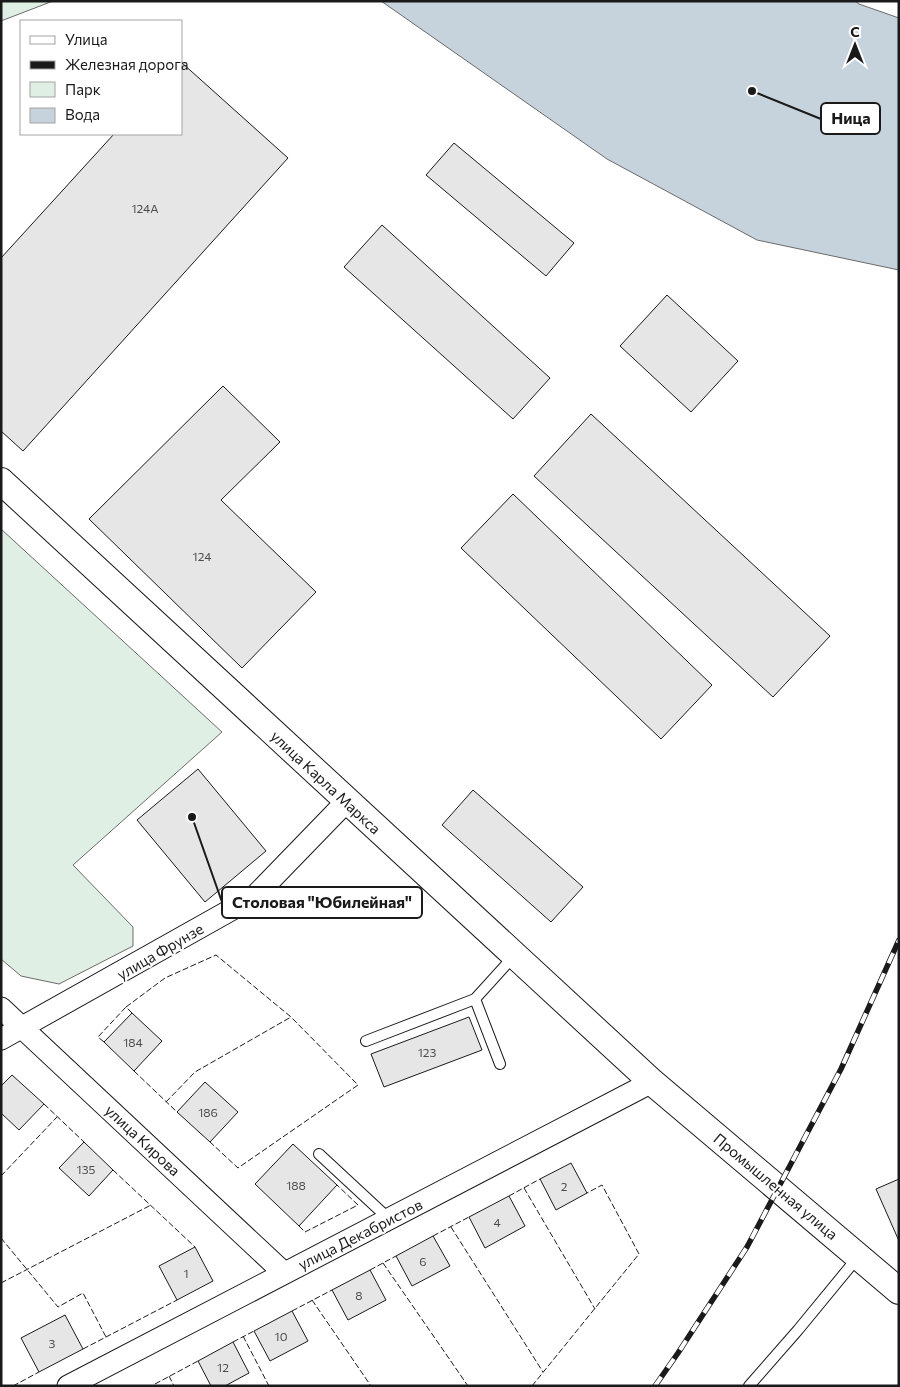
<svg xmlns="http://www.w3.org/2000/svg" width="900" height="1387" viewBox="0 0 900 1387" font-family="Commissioner,sans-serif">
	<rect width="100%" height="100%" fill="#fff"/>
	<!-- green -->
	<g fill="#e0efe3" stroke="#6a6a6a">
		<polygon points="1,1 53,1 1,21"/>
		<polygon points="1,529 222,732 73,865 133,927 133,946 59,984 21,976 1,959"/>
	</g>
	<!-- water -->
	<polygon fill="#c6d2dc" stroke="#6a6a6a" points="381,1 855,1 859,4 899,18 899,270 757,240 607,159"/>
	<!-- building -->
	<g fill="#e6e6e6" stroke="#1a1a1a">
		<polygon points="181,62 288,158 23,451 1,431 1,258 114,134 181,134"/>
		<polygon points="454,143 574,243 546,276 426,175"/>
		<polygon points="382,225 550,378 513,419 344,267"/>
		<polygon points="667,295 738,361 691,412 620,346"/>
		<polygon points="223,386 280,442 221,500 316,592 242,668 89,519"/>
		<polygon points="591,414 830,636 773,697 534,476"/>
		<polygon points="513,494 712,685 661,739 461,548"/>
		<polygon points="198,769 266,851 205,902 137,820"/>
		<polygon points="473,790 583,887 551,922 442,825"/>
		<polygon points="132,1013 162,1041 134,1071 104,1042"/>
		<polygon points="469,1017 482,1050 384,1087 371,1054"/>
		<polygon points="12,1075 44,1104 19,1130 1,1113 1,1086"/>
		<polygon points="205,1082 238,1112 210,1142 177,1112"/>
		<polygon points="84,1142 113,1170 89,1196 59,1168"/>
		<polygon points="293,1144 337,1185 299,1226 255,1184"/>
		<polygon points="571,1163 587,1193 556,1210 540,1179"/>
		<polygon points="899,1179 899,1241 876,1189"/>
		<polygon points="509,1196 525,1226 485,1248 469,1217"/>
		<polygon points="433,1236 450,1266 412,1286 396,1256"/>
		<polygon points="195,1247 213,1281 177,1300 159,1266"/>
		<polygon points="370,1270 386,1300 348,1320 332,1290"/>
		<polygon points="292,1311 308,1341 270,1361 254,1331"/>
		<polygon points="65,1315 83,1349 39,1372 21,1338"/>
		<polygon points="233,1342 249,1373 225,1386 211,1386 198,1361"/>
	</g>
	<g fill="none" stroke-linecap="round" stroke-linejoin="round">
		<defs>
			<g id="service">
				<polyline points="475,999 500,1064"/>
				<polyline points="366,1041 475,999 514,956"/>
				<polyline points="319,1154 389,1219"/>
				<polyline points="749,1386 798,1330 858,1257"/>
			</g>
			<g id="minor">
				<polyline points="1,1008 284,1273"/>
				<polyline points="1,1039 254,897 347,801"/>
				<polyline points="68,1386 652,1082"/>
			</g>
			<polyline id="tertiary" points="1,481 652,1082 899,1291"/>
		</defs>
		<!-- service casing -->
		<use href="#service" stroke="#1a1a1a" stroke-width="12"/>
		<!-- minor casing -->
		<use href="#minor" stroke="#1a1a1a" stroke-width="23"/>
		<!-- tertiary casing -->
		<use href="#tertiary" stroke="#1a1a1a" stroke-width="28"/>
		<!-- service -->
		<use href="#service" stroke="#fff" stroke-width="10"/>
		<!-- minor -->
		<use href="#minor" stroke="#fff" stroke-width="21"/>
		<!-- tertiary -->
		<use href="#tertiary" stroke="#fff" stroke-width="26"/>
		<defs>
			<polyline id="rail" points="655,1386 678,1353 747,1247 841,1069 899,940"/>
		</defs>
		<!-- rail casing -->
		<use href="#rail" stroke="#1a1a1a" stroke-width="5.5"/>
		<!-- rail -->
		<use href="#rail" stroke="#fff" stroke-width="4" stroke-dasharray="11" stroke-linecap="butt"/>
		<!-- fence -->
		<g stroke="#1a1a1a" stroke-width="1" stroke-dasharray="6 2.5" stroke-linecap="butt">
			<polyline points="132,1013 126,1007 165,978 216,955 291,1017 358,1085 238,1168 210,1142"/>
			<polyline points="104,1042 98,1037 126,1007"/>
			<polyline points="134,1071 177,1112"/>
			<polyline points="166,1102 195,1072 291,1017"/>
			<polyline points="44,1104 84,1142"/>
			<polyline points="113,1170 195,1247"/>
			<polyline points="1,1176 57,1117"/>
			<polyline points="524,1188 595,1309"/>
			<polyline points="509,1196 540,1179"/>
			<polyline points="299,1226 305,1232 358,1205 337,1185"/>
			<polyline points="451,1227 543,1372"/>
			<polyline points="433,1236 469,1217"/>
			<polyline points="1,1238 58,1307 83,1293 106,1337"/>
			<polyline points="383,1263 468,1386"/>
			<polyline points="370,1270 396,1256"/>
			<polyline points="1,1283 151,1205"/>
			<polyline points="312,1300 371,1386"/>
			<polyline points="292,1311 332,1290"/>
			<polyline points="243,1336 269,1386"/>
			<polyline points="233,1342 254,1331"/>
			<polyline points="83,1349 177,1300"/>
			<polyline points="169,1376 174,1386"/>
			<polyline points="155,1384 198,1361"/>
			<polyline points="13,1386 39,1372"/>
			<polyline points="532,1386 639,1254 602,1185 587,1193"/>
		</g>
	</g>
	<g text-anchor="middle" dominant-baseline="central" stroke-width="4" stroke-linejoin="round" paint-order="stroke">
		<!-- number labels -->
		<g font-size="12" fill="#4d4d4d">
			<text x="145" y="208">124А</text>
			<text x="202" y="556">124</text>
			<text x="133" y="1042">184</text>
			<text x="427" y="1052">123</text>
			<text x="208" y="1112">186</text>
			<text x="86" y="1169">135</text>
			<text x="296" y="1185">188</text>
			<text x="564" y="1186">2</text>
			<text x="497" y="1222">4</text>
			<text x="423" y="1261">6</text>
			<text x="186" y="1273">1</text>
			<text x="359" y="1295">8</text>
			<text x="281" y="1336">10</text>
			<text x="52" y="1343">3</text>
			<text x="223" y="1367">12</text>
		</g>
		<!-- street labels -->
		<g font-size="15" fill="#1a1a1a" stroke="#fff">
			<text transform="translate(326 782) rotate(43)">улица Карла Маркса</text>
			<text transform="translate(160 951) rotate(-30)">улица Фрунзе</text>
			<text transform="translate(143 1140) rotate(43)">улица Кирова</text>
			<text transform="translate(776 1186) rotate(40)">Промышленная улица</text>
			<text transform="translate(360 1234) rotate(-27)">улица Декабристов</text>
		</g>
	</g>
	<!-- callouts -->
	<path fill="none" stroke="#1a1a1a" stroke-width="2" d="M752 91L821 119M192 817L222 902"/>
	<g fill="#1a1a1a" stroke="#fff" stroke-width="2">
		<circle cx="752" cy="91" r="5"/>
		<circle cx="192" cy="817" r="5"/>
	</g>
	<g fill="#fff" stroke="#1a1a1a" stroke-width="2">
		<rect x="821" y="103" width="59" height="31" rx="5"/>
		<rect x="222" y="887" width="200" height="31" rx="5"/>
	</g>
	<g font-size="16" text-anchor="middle" font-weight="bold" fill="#1a1a1a">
		<text x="851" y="124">Ница</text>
		<text x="322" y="908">Столовая "Юбилейная"</text>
	</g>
	<!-- border -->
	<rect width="900" height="1387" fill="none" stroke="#1a1a1a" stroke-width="5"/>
	<!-- legend -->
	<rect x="20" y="20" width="162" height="115" fill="#ffffff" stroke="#a3a3a3"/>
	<rect x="30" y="36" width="25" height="8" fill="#ffffff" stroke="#a3a3a3"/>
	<text x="65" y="45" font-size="15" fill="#1a1a1a">Улица</text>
	<rect x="30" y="61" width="25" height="8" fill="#1a1a1a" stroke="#a3a3a3"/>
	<text x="65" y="70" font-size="15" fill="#1a1a1a">Железная дорога</text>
	<rect x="30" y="82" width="25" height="15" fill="#e0efe3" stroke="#a3a3a3"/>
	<text x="65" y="95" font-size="15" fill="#1a1a1a">Парк</text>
	<rect x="30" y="108" width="25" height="15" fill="#c6d2dc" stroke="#a3a3a3"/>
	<text x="65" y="120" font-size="15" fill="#1a1a1a">Вода</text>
	<!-- north arrow -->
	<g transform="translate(855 45)" stroke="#ffffff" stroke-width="4" paint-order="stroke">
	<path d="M0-4L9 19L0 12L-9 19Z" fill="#1a1a1a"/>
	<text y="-8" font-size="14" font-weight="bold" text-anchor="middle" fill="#1a1a1a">С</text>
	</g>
</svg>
